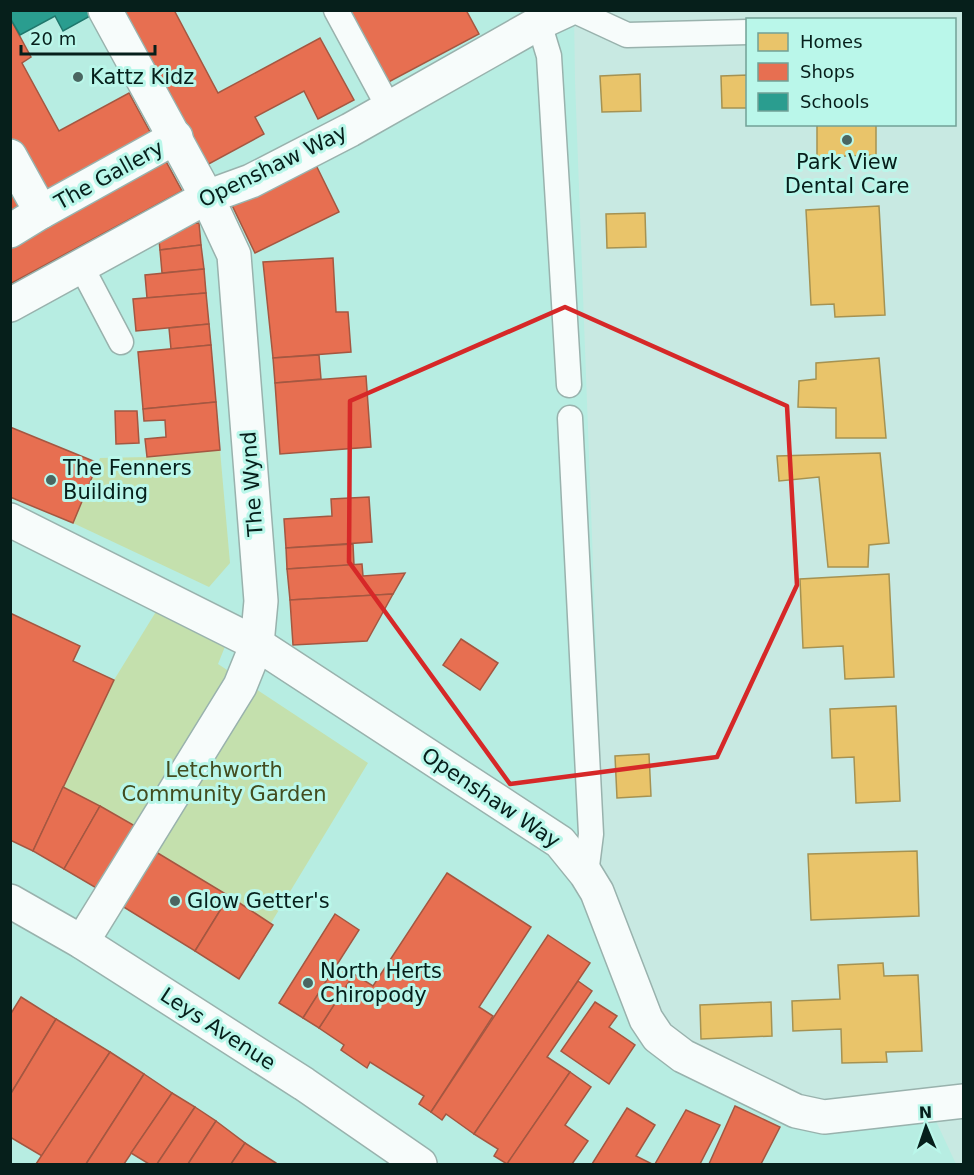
<svg xmlns="http://www.w3.org/2000/svg" width="974" height="1175" viewBox="0 0 974 1175" font-family="'DejaVu Sans',sans-serif">
	<rect width="100%" height="100%" fill="#c8e9e2"/>
	<!-- built -->
	<polygon fill="#b7ede2" points="10,11 574,11 575,81 603,831 597,893 646,1019 796,1111 928,1104 956,1164 11,1164"/>
	<!-- green -->
	<g fill="#c4e0ad">
		<polygon points="220,450 230,563 209,587 73,523 100,458 147,457"/>
		<polygon points="157,610 226,644 218,664 368,763 271,923 156,852 63,787 114,680"/>
	</g>
	<!-- homes -->
	<g fill="#e9c46a" stroke="#a59252" stroke-width="1.5">
		<polygon points="640,74 641,111 602,112 600,76"/>
		<polygon points="748,75 748,108 722,108 721,76"/>
		<polygon points="817,124 876,124 876,155 817,157"/>
		<polygon points="879,206 885,315 835,317 834,304 811,305 806,210"/>
		<polygon points="645,213 646,247 607,248 606,214"/>
		<polygon points="879,358 886,438 836,438 836,408 798,407 799,381 816,379 816,363"/>
		<polygon points="880,453 889,543 869,545 868,567 828,567 819,477 779,481 777,456"/>
		<polygon points="889,574 894,677 845,679 843,646 803,648 800,579"/>
		<polygon points="896,706 900,801 856,803 854,757 832,758 830,709"/>
		<polygon points="649,754 651,796 617,798 615,756"/>
		<polygon points="917,851 919,916 811,920 808,854"/>
		<polygon points="883,963 884,976 918,975 922,1051 886,1052 887,1062 842,1063 841,1029 793,1031 792,1001 840,999 838,965"/>
		<polygon points="771,1002 772,1036 701,1039 700,1005"/>
	</g>
	<!-- shops -->
	<g fill="#e76f51" stroke="#a45741" stroke-width="1.5">
		<polygon points="121,10 174,10 218,93 320,38 354,100 318,119 304,91 255,117 264,134 205,166"/>
		<polygon points="343,10 466,10 479,34 383,85"/>
		<polygon points="10,18 31,57 22,63 59,131 129,93 182,191 10,284"/>
		<polygon points="314,161 339,212 255,253 230,201"/>
		<polygon points="199,223 201,245 160,250 159,240 186,228 185,224"/>
		<polygon points="201,245 204,269 162,273 160,250"/>
		<polygon points="333,258 336,312 348,312 351,352 273,358 263,262"/>
		<polygon points="204,269 206,293 147,298 145,275"/>
		<polygon points="206,293 209,324 136,331 133,299"/>
		<polygon points="209,324 211,345 171,349 169,328"/>
		<polygon points="211,345 216,402 143,409 138,352"/>
		<polygon points="319,355 321,379 275,383 273,358"/>
		<polygon points="366,376 371,447 280,454 275,383"/>
		<polygon points="216,402 220,450 147,457 145,439 166,437 165,420 144,421 143,409"/>
		<polygon points="115,411 137,411 139,443 116,444"/>
		<polygon points="10,427 98,463 73,523 10,497"/>
		<polygon points="369,497 372,542 286,548 284,519 332,516 331,499"/>
		<polygon points="353,544 354,565 287,569 286,548"/>
		<polygon points="362,564 363,576 405,573 393,594 290,600 287,569"/>
		<polygon points="393,594 367,641 293,645 290,600"/>
		<polygon points="10,613 80,646 73,661 114,680 33,851 10,840"/>
		<polygon points="461,639 498,663 480,690 443,665"/>
		<polygon points="63,787 100,806 64,869 33,851"/>
		<polygon points="100,806 135,826 98,889 64,869"/>
		<polygon points="156,852 229,896 195,951 122,906"/>
		<polygon points="447,873 531,927 479,1007 493,1016 431,1112 419,1104 424,1096 370,1062 367,1068 341,1050 344,1045 319,1028 354,974 373,986"/>
		<polygon points="229,896 273,925 239,979 195,951"/>
		<polygon points="335,914 359,930 303,1018 279,1003"/>
		<polygon points="548,935 590,963 474,1134 446,1114 442,1120 431,1112"/>
		<polygon points="337,964 354,974 319,1028 303,1018"/>
		<polygon points="578,981 592,991 547,1057 570,1072 507,1164 494,1156 498,1149 474,1134"/>
		<polygon points="21,997 56,1019 10,1095 10,1015"/>
		<polygon points="595,1002 617,1016 609,1027 635,1045 609,1084 561,1051"/>
		<polygon points="56,1019 110,1052 42,1156 10,1137 10,1095"/>
		<polygon points="110,1052 144,1074 86,1164 36,1164"/>
		<polygon points="570,1072 591,1087 565,1125 588,1141 572,1164 507,1164"/>
		<polygon points="144,1074 172,1093 124,1164 86,1164"/>
		<polygon points="172,1093 195,1107 157,1164 149,1164 131,1153"/>
		<polygon points="735,1106 780,1127 761,1164 709,1164"/>
		<polygon points="195,1107 216,1121 188,1164 157,1164"/>
		<polygon points="627,1108 655,1125 636,1156 652,1164 592,1164"/>
		<polygon points="686,1110 720,1125 700,1164 655,1164"/>
		<polygon points="216,1121 245,1143 231,1164 188,1164"/>
		<polygon points="245,1143 276,1163 276,1164 231,1164"/>
	</g>
	<!-- schools -->
	<polygon fill="#2a9d8f" stroke="#1f776c" stroke-width="1.5" points="10,10 90,10 92,15 63,31 55,16 20,35 10,18"/>
	<g fill="none" stroke-linecap="round" stroke-linejoin="round">
		<defs>
			<g id="service">
				<polyline points="336,10 389,108"/>
				<polyline points="573,10 627,35 748,32"/>
				<polyline points="539,23 549,56 569,385"/>
				<polyline points="81,266 121,342"/>
				<polyline points="570,418 591,834 586,874"/>
			</g>
			<g id="pedestrian">
				<polyline points="10,156 41,212 10,231"/>
				<polyline points="41,212 176,137"/>
				<polyline points="82,942 240,686 257,644 261,601 234,255 207,197 105,10"/>
			</g>
			<g id="minor">
				<polyline points="10,305 207,197 251,181 350,130 539,23 567,10"/>
				<polyline points="10,520 257,644 560,842 586,874 597,892 646,1019 658,1037 683,1056 796,1111 824,1117 964,1101"/>
				<polyline points="10,901 82,942 304,1084 420,1164"/>
			</g>
		</defs>
		<!-- service casing -->
		<use href="#service" stroke="#99b2ad" stroke-width="27"/>
		<!-- pedestrian casing -->
		<use href="#pedestrian" stroke="#99b2ad" stroke-width="36"/>
		<!-- minor casing -->
		<use href="#minor" stroke="#99b2ad" stroke-width="36"/>
		<!-- service -->
		<use href="#service" stroke="#f7fcfb" stroke-width="24"/>
		<!-- pedestrian -->
		<use href="#pedestrian" stroke="#f7fcfb" stroke-width="33"/>
		<!-- minor -->
		<use href="#minor" stroke="#f7fcfb" stroke-width="33"/>
	</g>
	<!-- marked area -->
	<path fill="none" stroke="#d62828" stroke-width="4.5" stroke-linejoin="round" d="M565,307L787,406L797,585L717,757L510,784L349,562L350,401Z"/>
	<!-- markers -->
	<g fill="#4a6661" stroke="#baf7ea" stroke-width="2">
		<circle cx="78" cy="77" r="6"/>
		<circle cx="847" cy="140" r="6"/>
		<circle cx="51" cy="480" r="6"/>
		<circle cx="175" cy="901" r="6"/>
		<circle cx="308" cy="983" r="6"/>
	</g>
	<g text-anchor="middle" dominant-baseline="central" stroke-width="6" stroke-linejoin="round" paint-order="stroke">
		<!-- poi labels -->
		<g font-size="21" fill="#061f1b" stroke="#baf7ea" text-anchor="start">
			<text x="90" y="77">Kattz Kidz</text>
			<text x="847" y="162" text-anchor="middle">Park View<tspan x="847" dy="24">Dental Care</tspan></text>
			<text x="63" y="468">The Fenners<tspan x="63" dy="24">Building</tspan></text>
			<text x="187" y="901">Glow Getter's</text>
			<text x="320" y="971">North Herts<tspan x="320" dy="24">Chiropody</tspan></text>
		</g>
		<!-- street labels -->
		<g font-size="21" fill="#061f1b" stroke="#baf7ea">
			<text transform="translate(273 166) rotate(-26)">Openshaw Way</text>
			<text transform="translate(109 175) rotate(-29)">The Gallery</text>
			<text transform="translate(252 484) rotate(-94)">The Wynd</text>
			<text transform="translate(491 798) rotate(34)">Openshaw Way</text>
			<text transform="translate(218 1029) rotate(33)">Leys Avenue</text>
		</g>
		<!-- park labels -->
		<g font-size="21" fill="#424c1f" stroke="#baf7ea">
			<text x="224" y="770">Letchworth<tspan x="224" dy="24">Community Garden</tspan></text>
		</g>
	</g>
	<!-- border -->
	<rect width="974" height="1175" fill="none" stroke="#061f1b" stroke-width="24"/>
	<!-- legend -->
	<rect x="746" y="18" width="210" height="108" fill="#baf7ea" stroke="#72a197" stroke-width="1.5"/>
	<rect x="758" y="33" width="30" height="18" fill="#e9c46a" stroke="#72a197" stroke-width="1.5"/>
	<text x="800" y="48" font-size="18" fill="#061f1b">Homes</text>
	<rect x="758" y="63" width="30" height="18" fill="#e76f51" stroke="#72a197" stroke-width="1.5"/>
	<text x="800" y="78" font-size="18" fill="#061f1b">Shops</text>
	<rect x="758" y="93" width="30" height="18" fill="#2a9d8f" stroke="#72a197" stroke-width="1.5"/>
	<text x="800" y="108" font-size="18" fill="#061f1b">Schools</text>
	<!-- north arrow -->
	<g transform="translate(926 1127) rotate(358)" stroke="#baf7ea" stroke-width="4.5" paint-order="stroke">
	<path d="M0-4.5L10 22L0 15L-10 22Z" fill="#061f1b"/>
	<text y="-9" font-size="16" font-weight="bold" text-anchor="middle" fill="#061f1b">N</text>
	</g>
	<!-- scale -->
	<path d="M21 45v9h134v-9" fill="none" stroke="#061f1b" stroke-width="3"/>
	<text x="30" y="45" font-size="18" fill="#061f1b" stroke="#baf7ea" stroke-width="4.5" paint-order="stroke">20 m</text>
</svg>
